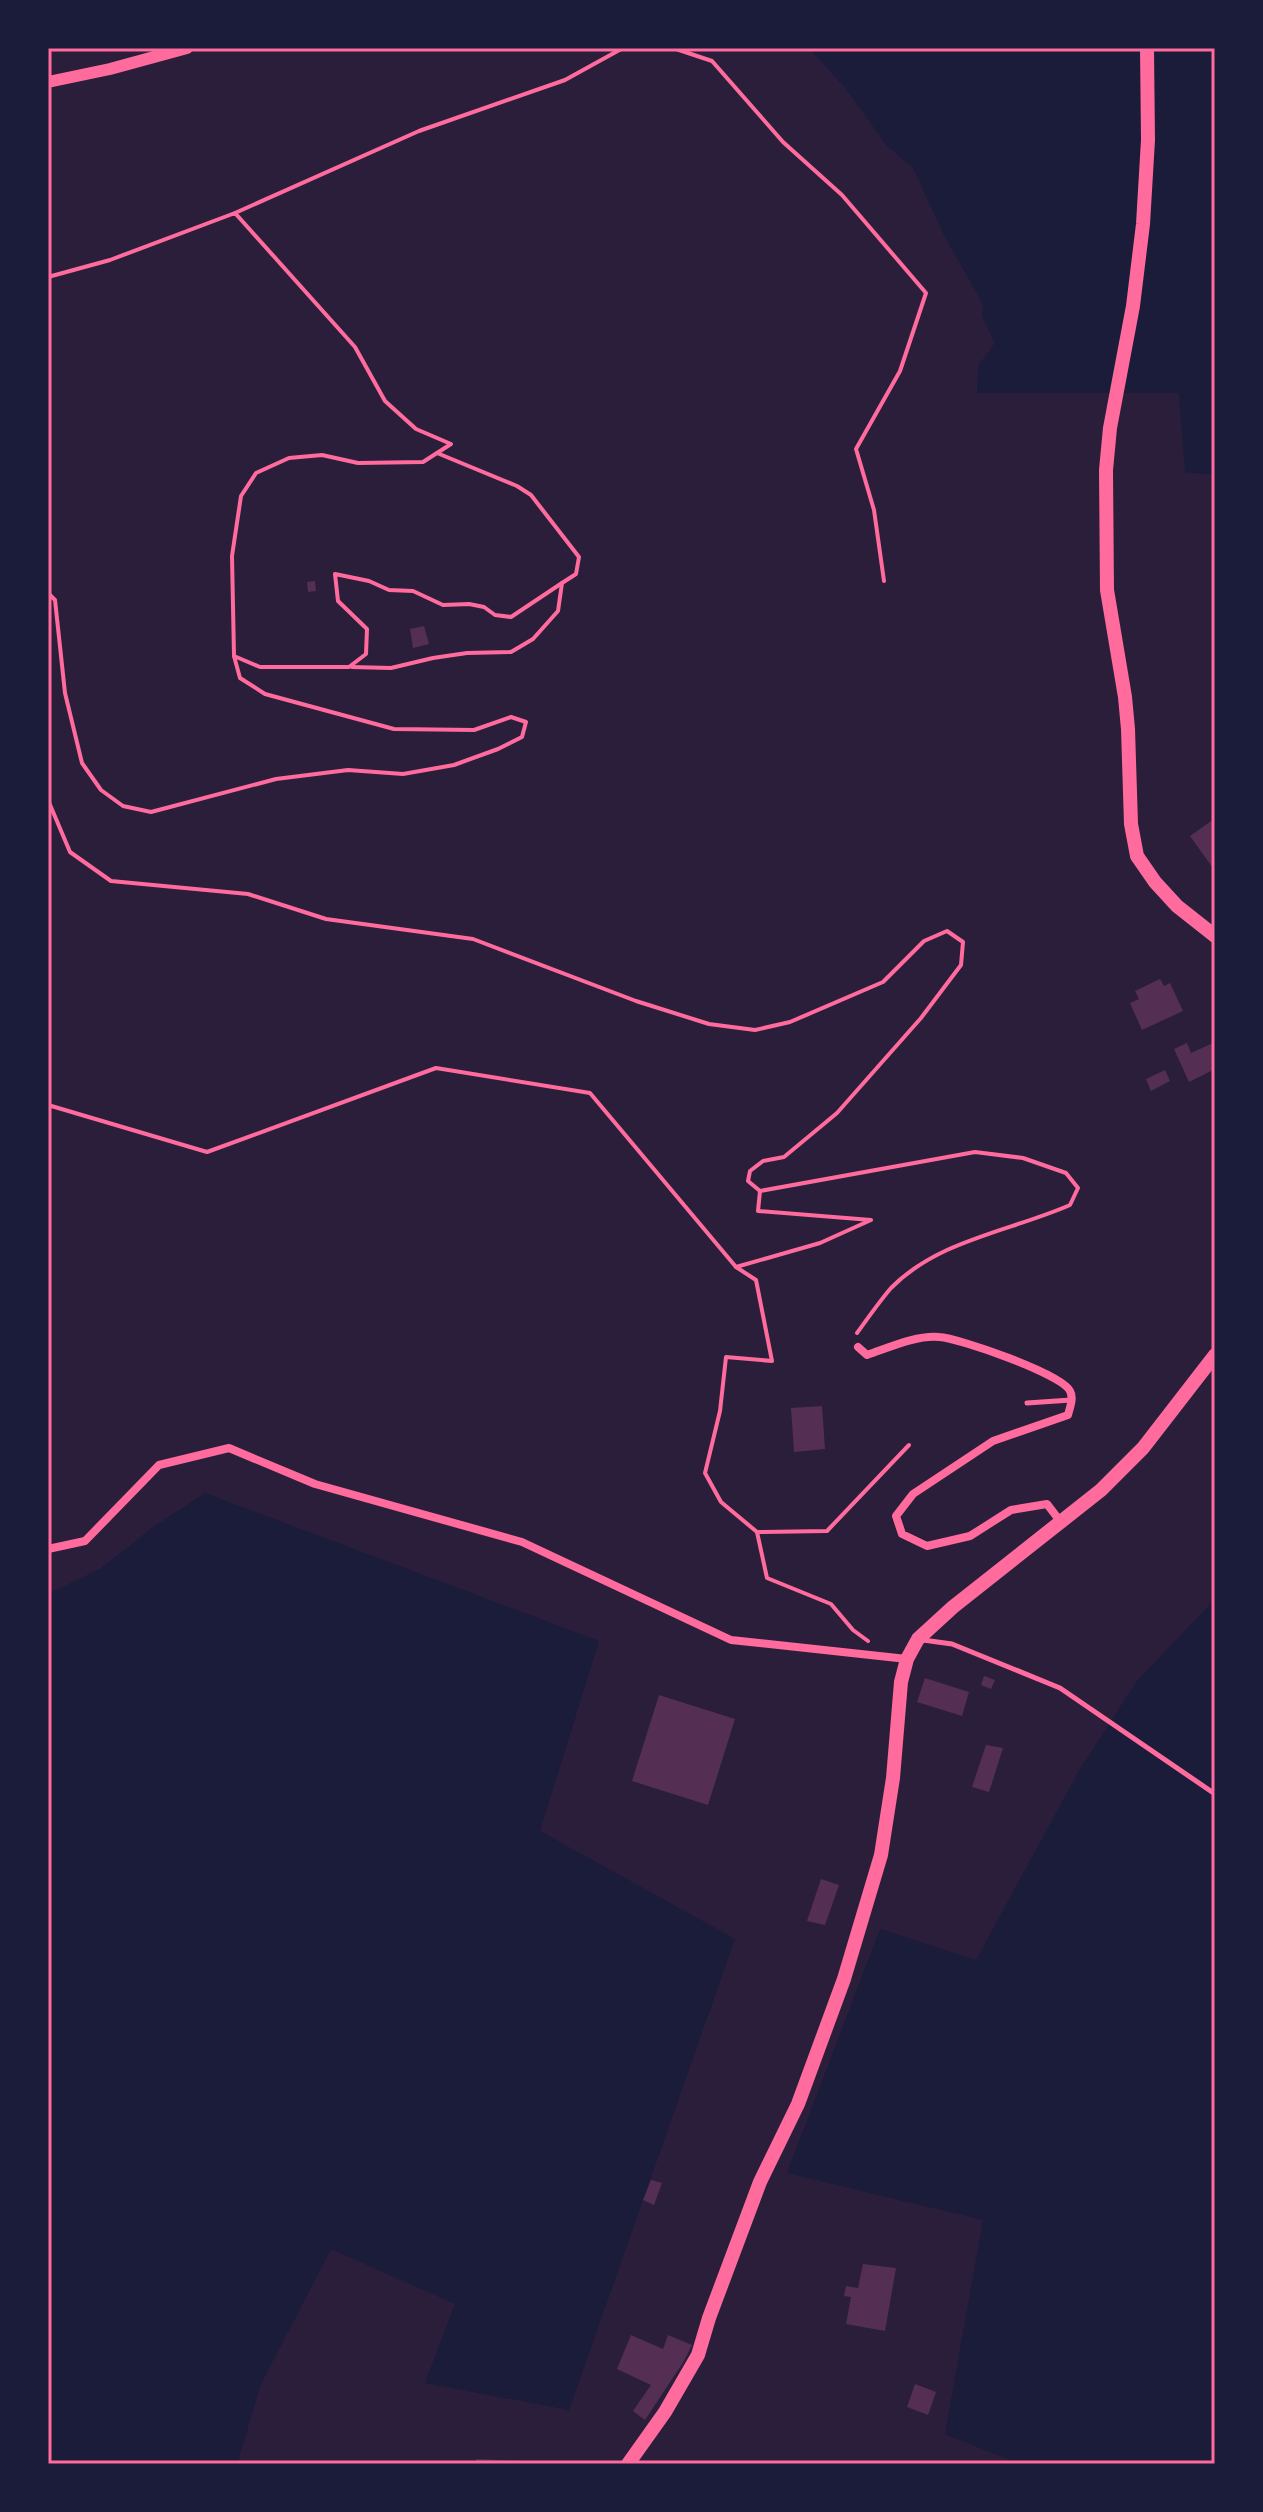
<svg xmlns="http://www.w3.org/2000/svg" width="1263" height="2512" viewBox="0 0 1263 2512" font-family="'Asap Condensed',sans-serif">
	<rect width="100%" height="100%" fill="#1b1b3a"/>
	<!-- green -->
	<polygon fill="#2a1e3b" points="48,48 809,48 846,89 887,146 913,168 944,235 983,304 982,316 995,343 978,366 977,393 1179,393 1185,472 1215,475 1215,1599 1137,1681 1080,1769 976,1960 880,1929 787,2173 983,2220 945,2434 1020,2464 237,2464 261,2384 331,2249 455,2304 425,2383 569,2410 735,1939 540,1831 599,1641 205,1493 153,1527 100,1569 48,1594"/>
	<!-- building -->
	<g fill="#542f53">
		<polygon points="315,581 316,591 308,592 307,582"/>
		<polygon points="424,626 429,644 413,648 410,629"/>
		<polygon points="1214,819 1215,821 1215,871 1190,836"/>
		<polygon points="1160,979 1164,986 1170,983 1183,1011 1142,1030 1130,1003 1139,999 1135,991"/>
		<polygon points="1215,1042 1215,1063 1211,1065 1213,1070 1189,1082 1174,1049 1187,1043 1191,1053"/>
		<polygon points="1165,1070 1170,1081 1151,1091 1146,1079"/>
		<polygon points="822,1406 825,1449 794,1452 791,1408"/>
		<polygon points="984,1676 995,1680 991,1689 981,1685"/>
		<polygon points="925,1678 969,1692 962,1716 917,1702"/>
		<polygon points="659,1695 735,1719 708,1805 632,1781"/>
		<polygon points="986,1745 1003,1748 989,1792 972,1787"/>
		<polygon points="821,1879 839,1885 825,1925 807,1921"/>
		<polygon points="651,2180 662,2183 654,2205 643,2200"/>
		<polygon points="863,2264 896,2268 885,2331 846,2324 851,2297 844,2296 846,2286 858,2288"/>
		<polygon points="631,2335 663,2349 668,2335 692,2345 684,2361 645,2420 633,2411 651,2385 617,2369"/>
		<polygon points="915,2384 936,2392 928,2415 907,2407"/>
		<polygon points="476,2459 523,2461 523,2464 476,2464"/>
	</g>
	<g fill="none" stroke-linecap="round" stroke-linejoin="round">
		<!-- path -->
		<g stroke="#ff6b9d" stroke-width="4">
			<polyline points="673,48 712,61 783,142 842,195 926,293 900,371 856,449 874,510 884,581"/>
			<polyline points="235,213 419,131 565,80 623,48"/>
			<polyline points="48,277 110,260 235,213 355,347 385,401 416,429 451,444 423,462 358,463 322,455 289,458 256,473 241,496 232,556 234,656 260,667 349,667 366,654 367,629 338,601 335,574 369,581 389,590 413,591 443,605 469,604 484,607 495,615 511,617 562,583"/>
			<polyline points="48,593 55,600 65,693 82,763 101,790 123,806 151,812 276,779 348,770 403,774 454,765 498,749 522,737 526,722 511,717 474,730 394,729 265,694 240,678 234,656"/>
			<polyline points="352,667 391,668 433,658 467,653 511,652 533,639 558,611 562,583 576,574 579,557 531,495 517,486 437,453"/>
			<path d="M48,800L70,852L111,881L248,894L326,919L473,939L636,1001L709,1024L755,1030L790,1022L883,982L924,941L947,931L963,942L961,965L921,1018L837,1113L784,1157L763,1161L750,1171L748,1181L760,1191L975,1152L1023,1158L1066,1173L1078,1188L1070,1205C1011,1231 938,1240 891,1288C879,1302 868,1318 857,1333"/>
			<polyline points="48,1105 207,1152 436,1068 590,1093 736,1267 756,1280 772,1361 726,1357 720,1411 705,1473 721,1502 757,1532 767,1578 831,1604 853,1630 868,1641"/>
			<polyline points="736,1267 820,1243 871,1220 758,1211 760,1191"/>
			<polyline points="757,1532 827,1531 909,1445"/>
		</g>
		<!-- service -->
		<g stroke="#ff6b9d" stroke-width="5">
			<polyline points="1027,1403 1071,1400"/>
			<polyline points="923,1640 952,1644 1060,1688 1215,1794"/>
		</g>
		<!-- minor -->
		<g stroke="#ff6b9d" stroke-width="8">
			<path d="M858,1347L867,1355C888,1348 916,1335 939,1337C959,1338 1062,1374 1070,1391C1074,1398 1070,1407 1068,1415L993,1441L913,1494L896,1516L902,1534L927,1546L970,1536L1011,1510L1047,1504L1060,1521"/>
			<polyline points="48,1549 85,1541 159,1465 229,1448 315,1484 522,1542 731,1640 907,1659"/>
		</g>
		<!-- tertiary -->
		<polyline stroke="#ff6b9d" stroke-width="12" points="48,82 110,69 187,48"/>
		<!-- secondary -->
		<g stroke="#ff6b9d" stroke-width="14">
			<polyline points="1147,48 1148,140 1143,224 1133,306 1110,428 1106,470 1107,590 1125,697 1128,729 1131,824 1137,856 1155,882 1177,906 1215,936"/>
			<polyline points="628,2464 665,2412 698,2355 709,2318 760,2182 798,2104 844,1979 881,1855 893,1778 901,1682 907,1659 918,1639 953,1607 1101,1490 1143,1448 1215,1355"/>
		</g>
	</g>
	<!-- border -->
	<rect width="1263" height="2512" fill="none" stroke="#1b1b3a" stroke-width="100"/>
	<rect x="50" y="50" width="1163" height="2412" fill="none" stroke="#ff6b9d" stroke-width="3"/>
</svg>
